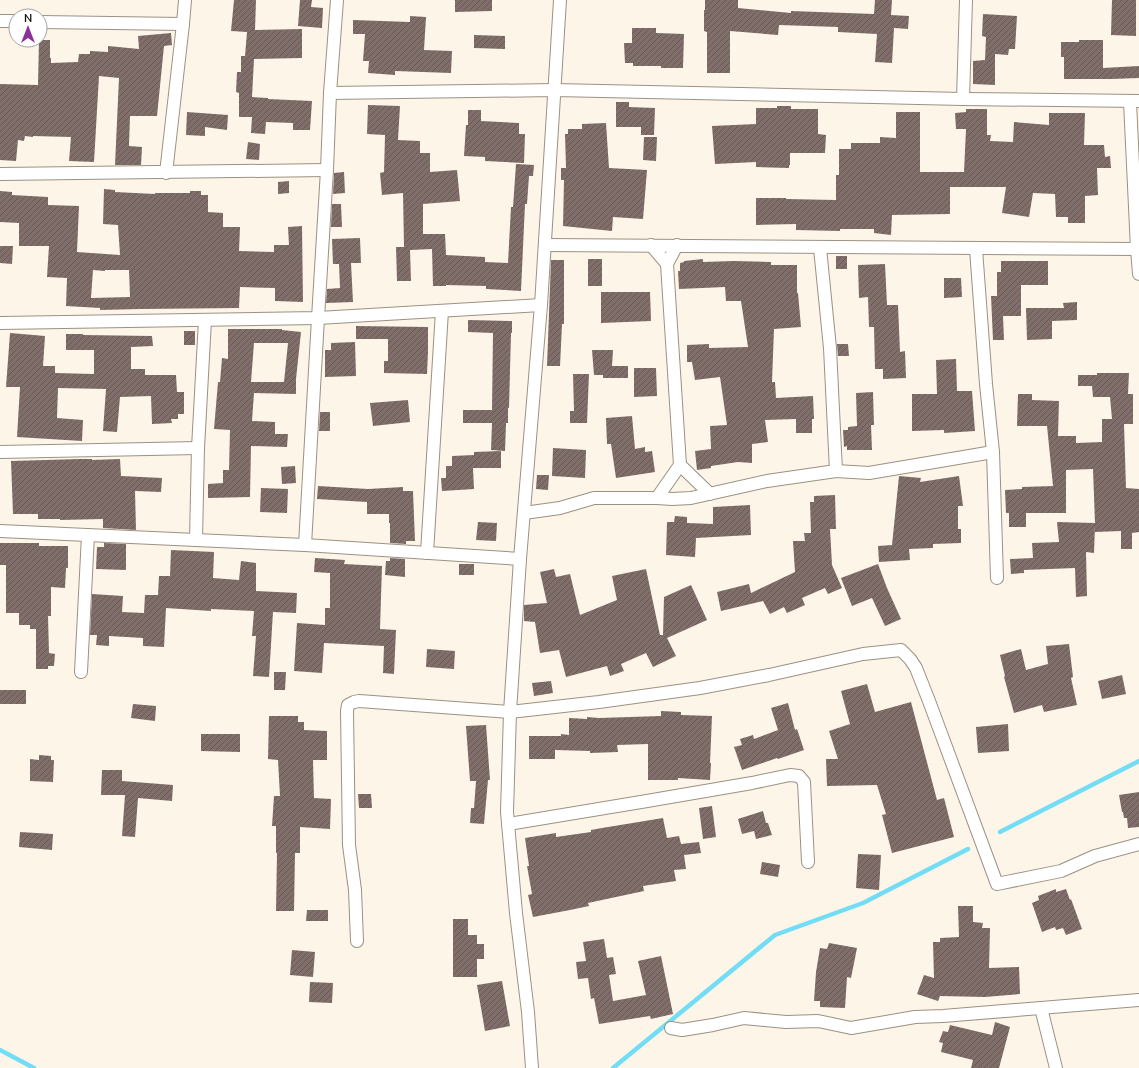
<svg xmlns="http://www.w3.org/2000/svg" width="1139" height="1068" viewBox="0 0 1139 1068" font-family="'Nunito Sans',sans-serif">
	<defs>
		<pattern id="building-hatch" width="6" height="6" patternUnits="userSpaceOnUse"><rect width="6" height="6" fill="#806e6a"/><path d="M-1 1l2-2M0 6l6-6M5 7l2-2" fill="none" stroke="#685956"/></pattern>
	</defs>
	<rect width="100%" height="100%" fill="#fef5e9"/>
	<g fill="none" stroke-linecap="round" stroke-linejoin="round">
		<!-- stream -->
		<g stroke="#72ddf5" stroke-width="4.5">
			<polyline points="1000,832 1139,761"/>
			<polyline points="0,1050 34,1068"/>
			<polyline points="613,1068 775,935 863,903 968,849"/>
		</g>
	</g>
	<!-- building -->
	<g fill="url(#building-hatch)" fill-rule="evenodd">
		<polygon points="234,0 256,0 255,30 302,29 302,58 254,59 252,97 268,98 268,99 312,101 310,130 293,130 293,123 266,122 265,134 251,133 252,117 239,117 239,93 236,92 237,72 241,72 241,56 245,56 247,32 231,31"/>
		<polygon points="300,0 312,0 311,7 323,8 322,28 298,26"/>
		<polygon points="455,0 492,0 492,11 455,12"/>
		<polygon points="705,0 738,0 738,8 791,13 791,11 874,14 875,0 892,0 891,15 909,16 908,29 894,28 892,63 875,62 877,34 838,32 838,27 779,25 778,35 730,31 730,73 707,73 707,32 704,31 704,10 705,10"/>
		<polygon points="1112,0 1136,0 1136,36 1111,35"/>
		<polygon points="983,14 1017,16 1015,49 1009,49 1008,55 995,54 995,85 973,84 973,61 985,60 986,37 982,36"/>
		<polygon points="410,16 426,17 424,50 452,51 451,73 395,71 395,75 368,73 369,61 363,61 365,34 353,34 353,20 410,22"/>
		<polygon points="632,28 656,28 656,33 684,34 683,68 661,68 661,66 633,66 633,63 625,63 624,43 632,43"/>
		<polygon points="171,33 172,45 164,46 157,116 130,116 129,146 142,147 141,165 115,165 119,78 99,76 94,162 69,161 71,137 33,136 33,137 25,136 24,141 18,140 16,161 0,160 0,84 38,85 39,40 50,40 50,58 51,58 51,63 78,62 79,54 90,54 90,51 108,52 108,46 139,49 138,36"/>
		<polygon points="474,35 505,36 505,49 474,48"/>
		<polygon points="1079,40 1103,40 1103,68 1139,66 1139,78 1111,79 1064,79 1064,57 1061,57 1061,42 1079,42"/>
		<polygon points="616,102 629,102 629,107 655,108 654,135 641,135 641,127 616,127"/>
		<polygon points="368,105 400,106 398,140 420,141 420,153 430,153 430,172 457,170 460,201 423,204 423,234 445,234 446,255 485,257 485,262 508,263 511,207 513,207 516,164 534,165 533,176 529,176 527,204 525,204 521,291 486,289 486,286 446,285 446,286 433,286 432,249 410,250 411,281 397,281 396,247 404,247 403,193 382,195 380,173 384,172 385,135 367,134"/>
		<polygon points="777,106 791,106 791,109 818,109 818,134 826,135 825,153 790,153 790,165 789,165 789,168 756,167 756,162 715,164 712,126 756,124 756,108 777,108"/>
		<polygon points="966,109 987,109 987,135 991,135 990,141 1013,142 1014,122 1049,125 1049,113 1085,113 1084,145 1104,145 1105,157 1110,156 1111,168 1097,168 1098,195 1085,196 1085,223 1068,223 1068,217 1056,217 1055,194 1033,193 1029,217 1002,213 1006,187 950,187 950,214 892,215 891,235 874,233 874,229 840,229 840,231 796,230 796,224 756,225 756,198 786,198 786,199 836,200 836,175 839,175 839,149 851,149 851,143 880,143 880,137 896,138 896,112 920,112 920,172 964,172 966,129 956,129 955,113 966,112"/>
		<polygon points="468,110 481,110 481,121 519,123 519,134 525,134 524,163 485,161 485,157 464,156 466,125 468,125"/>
		<polygon points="187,112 228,115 227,130 205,127 205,136 186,135"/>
		<polygon points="606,123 609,168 647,170 643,219 613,217 612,231 563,226 564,180 561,180 561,168 566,168 565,134 568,134 568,129 582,129 582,124"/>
		<polygon points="644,137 657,137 656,161 643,160"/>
		<polygon points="248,142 260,144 259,160 246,159"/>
		<polygon points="344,172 345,193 333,194 334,173"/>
		<polygon points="289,181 289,193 278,194 278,182"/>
		<path d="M104,189L115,190V192L155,194V193H190V191H201V195H208V212L223,213V227H240L239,251L274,252V245H289L288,227L302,226L303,302L275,301V288L240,287L239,308L141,309L100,310V308L66,306L67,278L47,277L49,246H19V223L0,222V191L12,192V195L48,197V205L79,206L77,252L120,255L118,225L103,224ZM93,270L105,271V270H129L130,297L91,298Z"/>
		<polygon points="332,204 341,204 342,227 331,227"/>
		<polygon points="360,238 361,263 351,263 353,302 326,303 327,289 340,288 339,264 333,264 332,239"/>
		<polygon points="0,246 13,246 12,264 0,263"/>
		<rect x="836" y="256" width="11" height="13"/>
		<rect x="588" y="259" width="14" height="27"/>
		<polygon points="703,259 703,262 734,261 771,262 771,265 797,265 797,293 798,293 801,327 774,329 772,382 775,382 776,398 813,396 814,419 812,419 812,433 796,433 796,419 765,420 768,442 752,444 752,463 738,462 711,466 711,468 697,470 695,451 711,449 711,448 710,426 727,425 720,377 695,380 692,362 687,362 687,345 709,344 709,348 748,347 741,301 726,301 725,287 679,289 678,271 680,271 680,263 684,262 684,261"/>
		<polygon points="551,260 564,260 564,324 562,324 560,366 547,366"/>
		<polygon points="1001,261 1048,261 1048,285 1021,285 1021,316 1003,316 1004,340 993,340 991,296 997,296 997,272 1001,272"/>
		<polygon points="885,264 887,305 898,305 900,352 905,351 906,378 883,379 883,369 875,369 874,327 869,327 868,297 859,298 858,265"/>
		<polygon points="944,278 961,278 962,297 944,298"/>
		<polygon points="601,292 650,292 651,321 601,323"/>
		<polygon points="1077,302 1077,320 1052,321 1052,339 1027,340 1026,308 1064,308 1063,303"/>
		<polygon points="468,320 512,321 512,333 511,333 509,408 508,408 508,423 506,423 505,451 491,450 492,423 463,423 463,410 492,410 493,333 468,332"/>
		<polygon points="356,326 428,327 428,352 427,374 384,373 384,361 388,361 388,339 356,339"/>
		<path d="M228,329H282V330L301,332L296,379V394L254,393L252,421L275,422V434H288L287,447L251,446L250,497L208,498V484L223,483V470H229L230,430L214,429L218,382H220L222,358L228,359ZM254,343H288L284,382H251Z"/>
		<rect x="184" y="331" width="11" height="14"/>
		<polygon points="10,333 45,336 43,366 55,366 55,373 94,374 94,350 66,350 66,334 83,334 83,335 152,336 153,346 131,347 131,369 145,369 145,375 176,375 177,392 184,392 184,414 178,414 178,419 171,419 172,423 152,424 151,396 120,397 117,432 103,431 106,389 58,388 57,418 83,420 82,441 17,437 20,387 6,387"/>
		<polygon points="355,342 356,376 325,377 325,350 331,350 331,343"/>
		<polygon points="837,344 848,344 849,356 838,356"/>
		<polygon points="592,350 613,350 612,366 628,366 628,378 603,378 603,375 594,375"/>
		<polygon points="956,359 957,391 972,391 975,431 944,433 944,430 912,431 912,394 937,394 936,360"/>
		<polygon points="634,368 656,368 657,396 634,397"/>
		<polygon points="1097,373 1129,373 1128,394 1133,394 1133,424 1124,424 1126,488 1139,489 1139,532 1132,533 1132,549 1121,549 1121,531 1095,532 1095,526 1094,553 1086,552 1087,596 1076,597 1075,568 1024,570 1024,573 1011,574 1010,559 1033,558 1032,543 1059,542 1057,522 1095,523 1093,469 1066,470 1066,513 1026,513 1026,527 1009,527 1009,513 1006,513 1005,490 1022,489 1022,487 1053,486 1047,426 1017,426 1018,394 1032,394 1032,400 1059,401 1058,436 1076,436 1076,443 1102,442 1102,419 1112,419 1110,397 1093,397 1092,386 1078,386 1078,375 1097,375"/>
		<polygon points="573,374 589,374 587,423 570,423 570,411 574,411"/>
		<polygon points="873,392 874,425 871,425 872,450 847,450 847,446 844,447 843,430 848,430 848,427 857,426 856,393"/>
		<polygon points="408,400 410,422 373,426 370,403"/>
		<polygon points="320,412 330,412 330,431 319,431"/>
		<polygon points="632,416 635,449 645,447 645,452 652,451 655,472 616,478 611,444 607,444 606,418"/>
		<polygon points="553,448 586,450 585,478 552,476"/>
		<polygon points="501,451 501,468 473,468 474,489 442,491 441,478 446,478 446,466 452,466 452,456 474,455 474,452"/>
		<polygon points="80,459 92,459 92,460 120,459 121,476 162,478 161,492 135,491 136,530 103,528 103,519 60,520 60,519 38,519 38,514 13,514 11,461"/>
		<polygon points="295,466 296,483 282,484 281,467"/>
		<polygon points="537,475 549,475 548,490 536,489"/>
		<polygon points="899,476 921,478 920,482 959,476 963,506 958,506 958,529 961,529 961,543 933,544 933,548 909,549 910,560 879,562 878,546 892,545"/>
		<polygon points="318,486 368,489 403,487 403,491 413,491 415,541 406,541 406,544 390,543 390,523 389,523 389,514 367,514 367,502 317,499"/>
		<polygon points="261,488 288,489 287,513 260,512"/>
		<polygon points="835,495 836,529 830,529 832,565 842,588 828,594 825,588 802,598 805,605 787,613 784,607 770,614 763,601 721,611 717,592 749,584 751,593 795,572 793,541 805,541 804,533 811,533 810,502 814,502 814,496"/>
		<polygon points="750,505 751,535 696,538 695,557 666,555 667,522 674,522 675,516 687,517 687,523 713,524 713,507"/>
		<polygon points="478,522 497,523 496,541 476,540"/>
		<polygon points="0,543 39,543 39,546 68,546 68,568 66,568 65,588 51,587 51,616 48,616 49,653 55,654 54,666 48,666 48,669 36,669 36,629 30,629 30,625 19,625 19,613 6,613 6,565 0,565"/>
		<polygon points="104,543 126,544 126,570 96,569 97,547 104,547"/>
		<polygon points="171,550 214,552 213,578 239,580 241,561 256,563 256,591 297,593 296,613 273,612 269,677 253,676 256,636 252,636 254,611 211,609 211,611 166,608 164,647 143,646 143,638 109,636 109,646 96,645 97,635 90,635 92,594 123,596 122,612 144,613 145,595 158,595 159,576 170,576"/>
		<polygon points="315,558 345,560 344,564 382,566 380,629 396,630 394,674 383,673 384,646 324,643 322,673 294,671 297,623 325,625 325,608 330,608 330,573 314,572"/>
		<polygon points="390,558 405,559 405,577 385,575 386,561 390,561"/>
		<rect x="459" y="564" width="15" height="11"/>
		<polygon points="878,564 887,588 901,619 885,626 872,598 852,606 841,578"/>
		<polygon points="554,569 556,577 570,574 580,615 617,600 612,576 646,569 660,635 663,635 664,597 691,585 707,620 667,638 676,656 653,667 646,653 621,664 624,671 610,676 607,666 566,677 559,650 540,653 535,622 524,621 524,605 547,603 540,572"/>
		<polygon points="1069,644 1073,677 1071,678 1077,705 1044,712 1042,705 1014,713 1004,677 1005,676 1000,655 1021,649 1026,670 1048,664 1046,646"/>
		<polygon points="427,649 455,651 454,669 426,667"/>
		<polygon points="274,672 286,672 285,690 274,690"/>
		<polygon points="1122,675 1126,694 1102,699 1098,681"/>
		<polygon points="551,681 553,693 534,696 532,683"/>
		<polygon points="867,684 875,712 911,702 937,800 944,798 954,837 892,853 882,815 886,814 877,785 827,786 826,759 838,759 829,731 850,724 841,691"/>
		<rect x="0" y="690" width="26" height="14"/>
		<polygon points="788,703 795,730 797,729 804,750 778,759 777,758 742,770 734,747 742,745 740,739 753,735 754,739 778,730 771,708"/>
		<polygon points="133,704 156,706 155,721 131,718"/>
		<polygon points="661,711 681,712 681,715 712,716 710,763 711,763 710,780 678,778 678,780 648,780 648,744 617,745 618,752 590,753 590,751 555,750 555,759 529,759 529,736 561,736 561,734 569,735 569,718 587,719 587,717 599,718 661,716"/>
		<polygon points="269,716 298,716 298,722 304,722 304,730 327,731 327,760 313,760 314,798 331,799 330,829 300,827 300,853 295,853 294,911 276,911 277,853 276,853 276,826 272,826 274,796 280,796 278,760 268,759"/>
		<polygon points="1008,724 1009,751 978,753 976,727"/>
		<polygon points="486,725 490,780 488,780 484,824 470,823 471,808 474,808 476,781 470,781 466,726"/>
		<polygon points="201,734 240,734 240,752 201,751"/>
		<polygon points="39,755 51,756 51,760 54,760 53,782 30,781 30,759 39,760"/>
		<polygon points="102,770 122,770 122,781 173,785 172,801 138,798 135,837 122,836 125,795 101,795"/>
		<polygon points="1139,792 1139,827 1128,828 1127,818 1124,818 1123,812 1122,812 1119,795"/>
		<polygon points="358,794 371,794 372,808 359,808"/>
		<polygon points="712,806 716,837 703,839 699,808"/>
		<polygon points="763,811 766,823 768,823 772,835 756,839 754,831 742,834 738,819"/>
		<polygon points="663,818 667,838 679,836 681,844 699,842 701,853 684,855 686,869 674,870 676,881 643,886 644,891 588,903 589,906 570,910 533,917 528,895 532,894 527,866 529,866 525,838 556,833 556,837 591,832 591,830 602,828"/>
		<polygon points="20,832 53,834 52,850 19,847"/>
		<polygon points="858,854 881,855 879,890 856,888"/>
		<polygon points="762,862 780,865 778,877 760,874"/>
		<polygon points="1056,889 1056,892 1066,889 1070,900 1071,899 1082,929 1066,935 1063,928 1056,930 1055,927 1042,932 1032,903 1039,900 1038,896"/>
		<polygon points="958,906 973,906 973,922 983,923 982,928 990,928 989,968 1019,967 1020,994 985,997 940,996 938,1001 917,994 924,975 934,978 933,942 940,942 940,938 959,937"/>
		<polygon points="307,910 328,910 328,921 306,921"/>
		<polygon points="453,919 468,919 468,935 477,935 477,944 484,944 484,959 477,959 477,977 453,977"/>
		<polygon points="604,939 607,958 613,957 616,974 609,975 613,1001 646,995 638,961 661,956 673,1014 651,1019 650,1016 599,1024 594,998 591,999 588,978 578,979 576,962 586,961 583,942"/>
		<polygon points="829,943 857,948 851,978 847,977 845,1008 820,1007 820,1001 814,1001 816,972 820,948 827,949"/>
		<polygon points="292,950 315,952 313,977 290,975"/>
		<polygon points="502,981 510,1026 485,1031 477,985"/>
		<polygon points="310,982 333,983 332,1003 309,1002"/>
		<polygon points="995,1022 1010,1027 999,1068 971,1068 973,1060 941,1052 943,1043 939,1042 943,1031 948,1032 950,1025 992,1035"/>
	</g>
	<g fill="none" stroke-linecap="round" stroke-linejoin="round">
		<defs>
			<g id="minor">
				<polyline points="0,21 16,21"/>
				<polyline points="40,22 183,24"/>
				<polyline points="330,93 555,90 963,99 1139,101"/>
				<polyline points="963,99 966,0"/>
				<polyline points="1130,102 1137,249 1139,274"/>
				<polyline points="166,173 183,24 185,0"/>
				<polyline points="0,174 327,170"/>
				<path d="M545,245C742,246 939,249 1137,249"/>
				<polyline points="651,245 667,264"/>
				<polyline points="820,248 830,348 836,471"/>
				<polyline points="0,323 318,318 541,305"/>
				<polyline points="0,452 198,448"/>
				<polyline points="993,452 997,578"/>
				<polyline points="680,465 710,494"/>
				<polyline points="657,498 680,465 667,264 677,245"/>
				<polyline points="524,513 560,508 594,498 657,498 672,499 691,498 767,481 836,471 869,473 993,452 986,384 976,249"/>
				<polyline points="0,531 305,545 520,559"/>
				<polyline points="196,540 198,448 205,320"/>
				<polyline points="305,545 318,318 327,170 330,93 337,0"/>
				<polyline points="427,553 442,311"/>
				<polyline points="81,672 88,535"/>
				<polyline points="508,824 647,801 752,783 790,775 799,776 804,782 808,862"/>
				<polyline points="357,941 355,890 349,845 347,711 348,705 354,702 359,701 510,712 599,702 700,688 769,675 863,654 901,650 910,659 916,668 929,701 997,884 1061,871 1095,856 1139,844"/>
				<polyline points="1041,1008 1056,1068"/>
				<polyline points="671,1028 682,1030 713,1025 744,1018 786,1022 818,1021 851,1028 915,1017 943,1016 1139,1000"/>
				<polyline points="532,1068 528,1012 516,913 507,812 510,712 520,559 541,305 560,0"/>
			</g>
		</defs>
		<!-- minor casing -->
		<use href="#minor" stroke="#9b9183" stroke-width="14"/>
		<!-- minor -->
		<use href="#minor" stroke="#fff" stroke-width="12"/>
	</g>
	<!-- north arrow -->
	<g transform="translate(28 28)"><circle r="19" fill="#ffffff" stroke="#a3a19f"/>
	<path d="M0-3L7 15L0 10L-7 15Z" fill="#8e309a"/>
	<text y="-6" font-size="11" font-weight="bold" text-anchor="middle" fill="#18140f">N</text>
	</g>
</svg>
